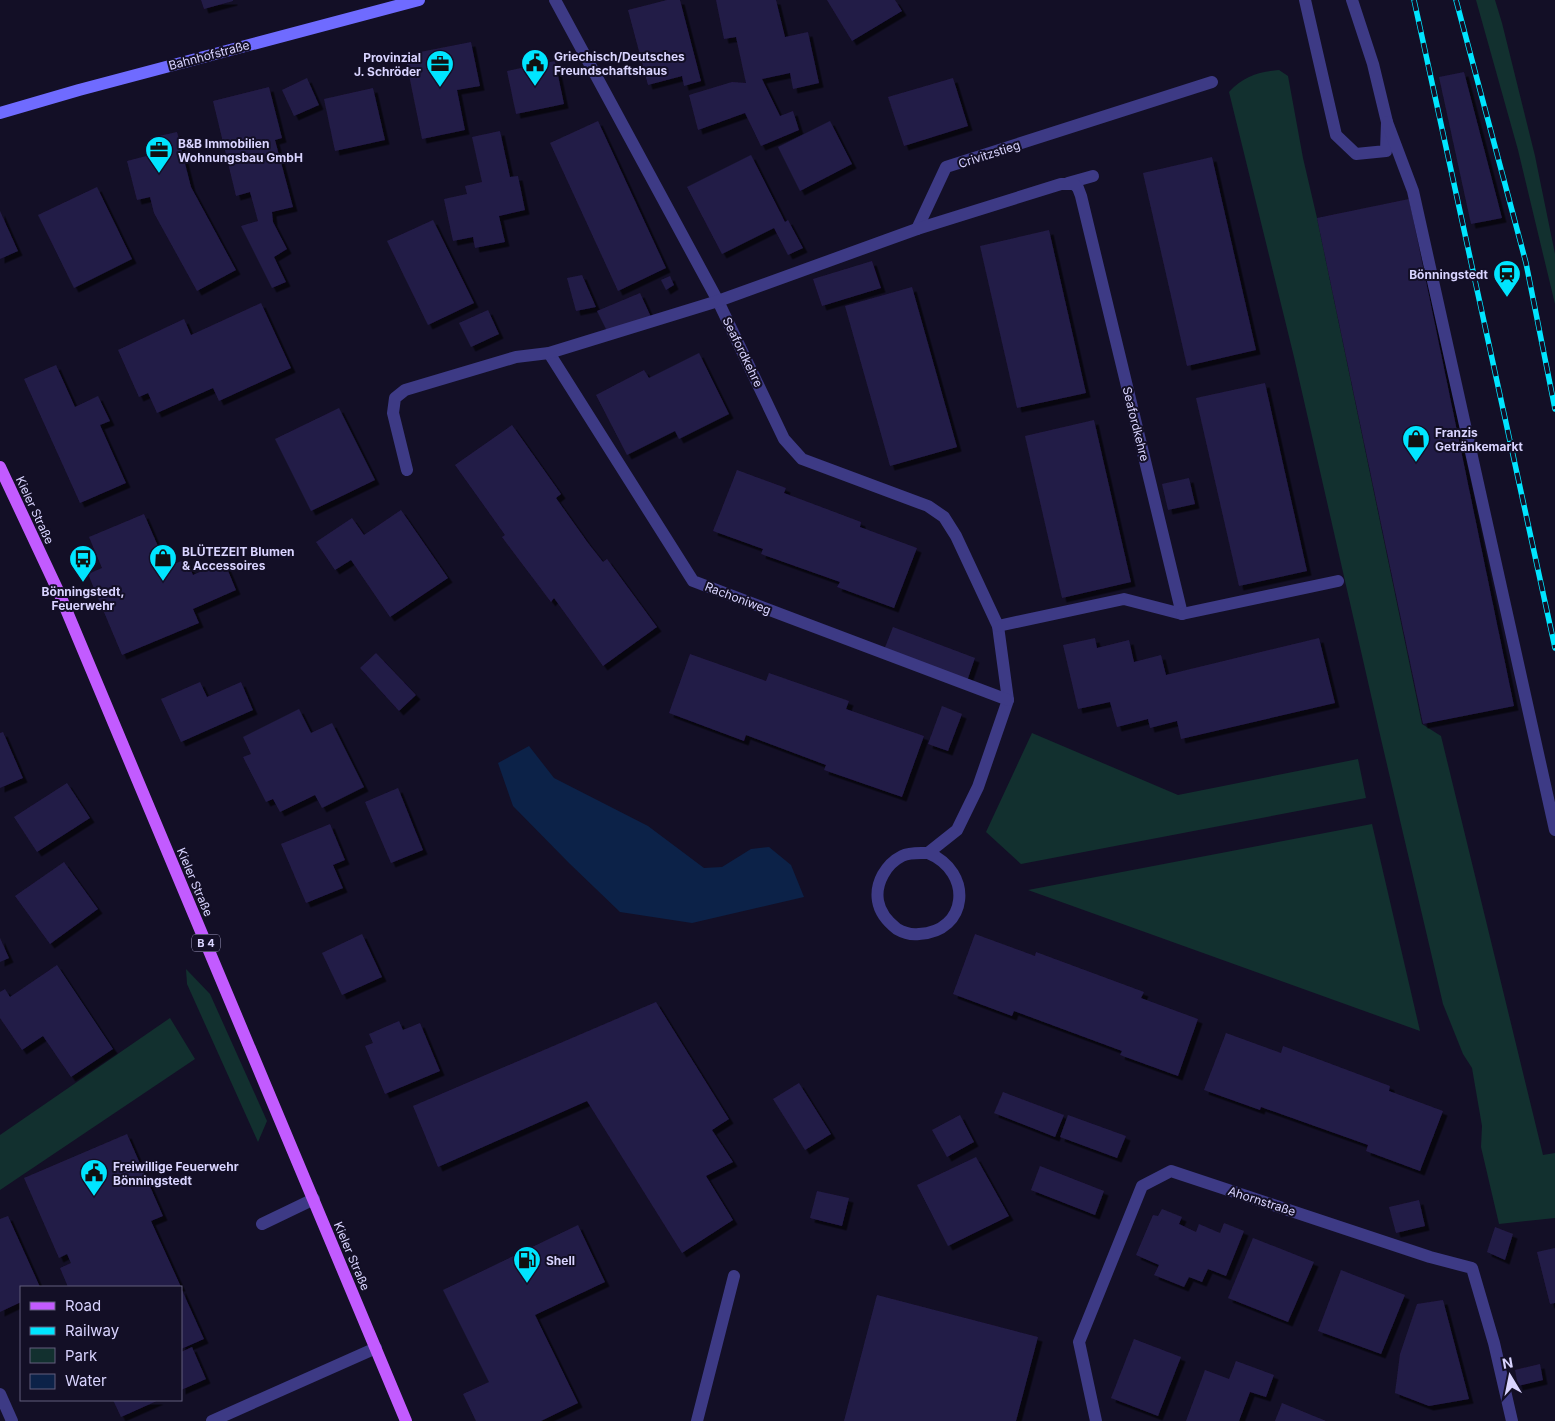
<svg xmlns="http://www.w3.org/2000/svg" width="1555" height="1421" viewBox="0 0 1555 1421" font-family="Inter,sans-serif">
	<defs>
		<filter id="shadow"><feDropShadow dx="4.5" dy="4.5" stdDeviation="0" flood-color="#0009"/></filter>
	</defs>
	<rect width="100%" height="100%" fill="#130f26"/>
	<!-- green -->
	<g fill="#12302f">
		<polygon points="1476,0 1495,0 1502,23 1535,156 1555,254 1555,304 1518,150"/>
		<path d="M1279,70L1288,76L1303,158L1317,218L1422,724L1441,736L1543,1155L1555,1153V1218L1499,1224L1481,1147L1482,1126L1472,1068L1463,1054L1443,1004L1381,739L1294,357L1229,92C1244,76 1258,72 1279,70Z"/>
		<polygon points="1032,733 1178,795 1358,759 1366,798 1021,864 986,832"/>
		<polygon points="1372,824 1420,1031 1028,890"/>
		<polygon points="186,969 210,994 267,1121 258,1142 187,984"/>
		<polygon points="170,1018 195,1059 0,1190 0,1135"/>
	</g>
	<!-- water -->
	<polygon fill="#0c2248" points="529,746 554,778 648,826 704,868 722,867 751,849 769,847 791,865 804,897 692,923 620,912 569,863 513,806 498,763"/>
	<!-- building -->
	<g fill="#241b47" filter="url(#shadow)">
		<polygon points="201,0 233,0 233,1 204,9"/>
		<polygon points="667,0 680,0 701,81 684,86 682,76 648,85 628,10"/>
		<polygon points="716,0 776,0 785,37 808,32 819,83 793,89 790,73 762,79 780,116 793,111 799,130 761,146 745,113 698,130 689,95 732,82 746,83 736,37 724,39"/>
		<polygon points="827,0 895,0 902,11 852,41"/>
		<polygon points="471,42 480,86 457,90 465,130 422,139 405,55"/>
		<polygon points="555,61 564,104 516,114 507,71"/>
		<polygon points="1464,72 1502,218 1471,224 1439,77"/>
		<polygon points="307,78 319,105 294,116 282,90"/>
		<polygon points="953,78 968,126 904,146 888,97"/>
		<polygon points="269,87 282,138 275,140 293,207 272,212 273,222 287,249 274,257 286,282 272,288 241,226 258,221 250,192 236,196 213,101"/>
		<polygon points="373,88 385,140 335,151 324,99"/>
		<polygon points="598,121 666,268 618,291 550,143"/>
		<polygon points="830,121 852,164 800,191 778,147"/>
		<polygon points="500,131 510,177 518,176 525,210 499,216 505,242 475,248 473,237 453,241 444,199 467,194 465,186 482,182 472,137"/>
		<polygon points="177,132 191,187 236,270 197,291 154,213 150,197 137,200 127,161 154,154 150,138"/>
		<polygon points="751,155 785,222 788,220 803,248 788,255 774,228 722,254 687,187"/>
		<polygon points="1212,157 1256,350 1187,366 1143,173"/>
		<polygon points="97,187 132,259 74,288 38,215"/>
		<polygon points="1409,199 1514,706 1423,724 1317,218"/>
		<polygon points="0,211 18,251 0,259"/>
		<polygon points="433,220 474,303 428,325 387,241"/>
		<polygon points="1049,230 1086,393 1017,408 980,246"/>
		<polygon points="872,261 881,288 822,306 813,279"/>
		<polygon points="582,275 596,307 576,311 567,278"/>
		<polygon points="670,276 674,285 666,290 661,280"/>
		<polygon points="912,287 957,447 890,466 845,306"/>
		<polygon points="640,293 651,317 607,331 597,311"/>
		<polygon points="261,303 291,368 219,401 213,388 157,413 148,393 139,397 118,350 184,319 191,335"/>
		<polygon points="488,310 499,334 471,347 459,323"/>
		<polygon points="699,353 729,414 679,439 675,431 627,455 596,395 644,370 649,378"/>
		<polygon points="56,365 75,407 98,396 110,421 100,425 126,483 80,503 24,379"/>
		<polygon points="1265,383 1307,571 1239,586 1196,398"/>
		<polygon points="339,408 375,480 311,511 275,439"/>
		<polygon points="1094,420 1131,582 1062,598 1025,436"/>
		<polygon points="512,425 561,494 556,498 588,543 603,562 607,559 657,627 603,666 554,598 551,602 520,561 502,537 505,535 455,465"/>
		<polygon points="737,470 786,488 784,493 861,522 860,527 917,548 894,608 837,587 840,582 761,554 763,549 713,531"/>
		<polygon points="1189,478 1195,504 1168,510 1162,484"/>
		<polygon points="401,510 448,578 390,617 351,560 335,570 316,542 352,518 364,535"/>
		<polygon points="144,514 167,567 186,559 193,575 224,561 236,590 193,609 199,623 122,655 88,574 102,568 89,537"/>
		<polygon points="893,627 975,658 967,681 884,650"/>
		<polygon points="1095,638 1097,648 1129,640 1134,662 1161,655 1166,675 1319,638 1335,703 1181,739 1177,721 1150,728 1148,719 1117,727 1110,702 1078,709 1063,645"/>
		<polygon points="376,653 416,695 399,711 360,668"/>
		<polygon points="690,654 766,681 769,673 849,701 846,709 924,736 902,797 824,770 826,765 746,735 744,741 669,713"/>
		<polygon points="200,682 207,697 241,682 253,710 181,742 161,699"/>
		<polygon points="942,706 962,714 948,751 928,744"/>
		<polygon points="299,709 311,733 332,723 364,787 322,808 315,795 280,812 273,799 266,802 243,757 251,754 243,737"/>
		<polygon points="3,732 23,778 0,788 0,733"/>
		<polygon points="67,783 90,818 37,852 14,817"/>
		<polygon points="398,788 423,850 391,863 365,802"/>
		<polygon points="330,824 345,860 333,865 343,888 306,903 281,844"/>
		<polygon points="64,862 98,909 50,944 15,896"/>
		<polygon points="362,934 382,977 342,995 322,953"/>
		<polygon points="975,934 1035,956 1036,952 1144,992 1141,998 1198,1019 1178,1076 1120,1055 1122,1051 1014,1011 1012,1016 953,994"/>
		<polygon points="0,938 9,958 0,962"/>
		<polygon points="57,965 113,1049 71,1077 43,1036 22,1050 0,1018 0,992 5,989 10,997"/>
		<polygon points="656,1002 729,1119 712,1130 733,1162 706,1176 733,1220 682,1253 587,1101 438,1167 413,1106"/>
		<polygon points="399,1021 403,1030 420,1023 440,1071 385,1094 365,1046 373,1043 369,1034"/>
		<polygon points="1226,1033 1281,1053 1283,1046 1390,1086 1389,1091 1443,1111 1420,1171 1366,1151 1368,1145 1261,1107 1260,1110 1204,1090"/>
		<polygon points="799,1083 831,1134 805,1150 773,1099"/>
		<polygon points="1003,1092 1064,1115 1055,1137 994,1113"/>
		<polygon points="960,1115 974,1142 947,1157 932,1130"/>
		<polygon points="1068,1115 1126,1136 1117,1158 1060,1137"/>
		<polygon points="127,1134 163,1216 151,1221 181,1287 68,1287 60,1268 71,1263 67,1254 59,1258 24,1178"/>
		<polygon points="976,1157 1009,1216 948,1246 917,1185"/>
		<polygon points="1040,1166 1104,1191 1095,1215 1031,1190"/>
		<polygon points="817,1191 849,1198 842,1226 810,1218"/>
		<polygon points="1419,1200 1425,1226 1396,1233 1389,1207"/>
		<polygon points="1162,1209 1182,1217 1179,1224 1196,1232 1199,1224 1220,1233 1224,1223 1244,1231 1226,1276 1208,1269 1202,1282 1189,1277 1184,1287 1154,1275 1159,1265 1136,1255 1153,1215 1158,1216"/>
		<polygon points="8,1216 40,1287 21,1287 21,1302 0,1312 0,1219"/>
		<polygon points="578,1225 605,1282 535,1315 578,1403 541,1421 476,1421 463,1394 489,1382 443,1290"/>
		<polygon points="1495,1227 1513,1234 1505,1260 1487,1252"/>
		<polygon points="1253,1238 1314,1262 1288,1322 1228,1298"/>
		<polygon points="1555,1248 1555,1303 1550,1304 1537,1252"/>
		<polygon points="1341,1270 1405,1295 1381,1354 1318,1331"/>
		<polygon points="181,1288 204,1339 181,1349"/>
		<polygon points="877,1295 1038,1337 1016,1421 844,1421"/>
		<polygon points="1443,1300 1469,1399 1429,1406 1395,1393 1400,1354 1417,1304"/>
		<polygon points="1134,1339 1181,1357 1158,1416 1111,1398"/>
		<polygon points="192,1347 206,1379 181,1390 181,1352"/>
		<polygon points="1236,1361 1274,1375 1266,1397 1250,1392 1239,1421 1186,1421 1205,1370 1229,1379"/>
		<polygon points="1540,1364 1543,1380 1518,1386 1515,1370"/>
		<polygon points="113,1400 159,1400 121,1417"/>
		<polygon points="1282,1403 1326,1421 1275,1421"/>
	</g>
	<g fill="none" stroke-linecap="round" stroke-linejoin="round">
		<!-- service -->
		<g stroke="#3d3a85" stroke-width="12">
			<polyline points="1305,0 1336,135 1356,154 1386,151 1387,122 1373,64 1352,0"/>
			<polyline points="1387,122 1413,191 1555,830"/>
			<polyline points="262,1224 314,1199"/>
			<polyline points="0,1394 12,1421"/>
			<polyline points="212,1421 376,1348"/>
			<polyline points="697,1421 734,1276"/>
		</g>
		<!-- minor -->
		<g stroke="#3d3a85" stroke-width="12">
			<path d="M555,0L718,301L784,439L802,459L928,506L944,517L956,536L998,626L1008,700L978,787L957,830L928,853C919,853 910,852 902,856C886,864 875,883 878,901C880,913 888,922 897,929C904,933 912,935 919,934C968,932 974,872 928,853"/>
			<polyline points="1068,183 1093,176"/>
			<polyline points="917,229 946,167 1212,82"/>
			<polyline points="549,353 693,581 1008,700"/>
			<polyline points="407,470 393,413 395,398 405,390 516,357 549,353 718,301 917,229 1061,184 1074,184 1078,188 1081,196 1182,614 1124,599 998,626"/>
			<polyline points="1182,614 1338,581"/>
			<polyline points="1096,1421 1079,1342 1142,1186 1171,1171 1430,1257 1472,1268 1494,1343 1512,1421"/>
		</g>
		<!-- secondary -->
		<polyline stroke="#6f6bff" stroke-width="12" points="0,113 79,90 419,0"/>
		<!-- primary -->
		<polyline stroke="#c25bff" stroke-width="12" points="0,467 60,595 406,1421"/>
		<defs>
			<g id="rail">
				<polyline points="1414,0 1555,648"/>
				<polyline points="1456,0 1526,263 1555,409"/>
			</g>
		</defs>
		<!-- rail casing -->
		<use href="#rail" stroke="#00e5ff" stroke-width="5.5"/>
		<!-- rail -->
		<use href="#rail" stroke="#130f26" stroke-width="4" stroke-dasharray="11" stroke-linecap="butt"/>
	</g>
	<!-- icons -->
	<defs>
		<symbol id="civic-pin" viewBox="-11 -11 22 30"><path d="M0 17L-7.5 6A9.5 9.5 0 1 1 7.5 6Z" fill="#00e5ff" stroke="#130f26"/><path d="M-.6-6.5H3V-4.5H.6V-3L4-1V1h2V6H-6V1h2V-1L-.6-3ZM-1.2 2.5V6h2.4V2.5Z" fill="#111"/></symbol>
		<symbol id="office-pin" viewBox="-11 -11 22 30"><path d="M0 17L-7.5 6A9.5 9.5 0 1 1 7.5 6Z" fill="#00e5ff" stroke="#130f26"/><path d="M-6-3h4V-5.5h4V-3h4V5H-6ZM-1-4.5V-3h2v-1.5ZM-6 0V1H6V0Z" fill="#111"/></symbol>
		<symbol id="station-pin" viewBox="-11 -11 22 30"><path d="M0 17L-7.5 6A9.5 9.5 0 1 1 7.5 6Z" fill="#00e5ff" stroke="#130f26"/><path d="M-3-6H3Q5-6 5-4V2Q5 4 3 4L4.5 6H3L1.5 4h-3L-3 6H-4.5L-3 4Q-5 4-5 2V-4Q-5-6-3-6ZM-3.5-4v3h7v-3ZM-3.5 1v1.5H-2V1ZM2 1v1.5H3.5V1Z" fill="#111"/></symbol>
		<symbol id="shop-pin" viewBox="-11 -11 22 30"><path d="M0 17L-7.5 6A9.5 9.5 0 1 1 7.5 6Z" fill="#00e5ff" stroke="#130f26"/><path d="M-5-2.5h2.3a2.7 3.5 0 0 1 5.4 0H5L5.5 6h-11ZM-1.5-2.5h3a1.5 2.3 0 0 0-3 0Z" fill="#111"/></symbol>
		<symbol id="bus-pin" viewBox="-11 -11 22 30"><path d="M0 17L-7.5 6A9.5 9.5 0 1 1 7.5 6Z" fill="#00e5ff" stroke="#130f26"/><path d="M-5-6H5V4H4V6H2V4H-2V6H-4V4H-5ZM-3.5-4V0h7V-4ZM-3.5 1.2v1.5H-2V1.2ZM2 1.2v1.5H3.5V1.2Z" fill="#111"/></symbol>
		<symbol id="fuel-pin" viewBox="-11 -11 22 30"><path d="M0 17L-7.5 6A9.5 9.5 0 1 1 7.5 6Z" fill="#00e5ff" stroke="#130f26"/><path d="M-5.5-6h7V0h2V4h1.3V-2.5L3-4.5l.8-.8L6-3V5H2.5V1h-1V6h-7ZM-4.2-4.7v3.2H.2V-4.7Z" fill="#111"/></symbol>
	</defs>
	<g fill-rule="evenodd">
		<use href="#civic-pin" x="519" y="47" width="32" height="43"/>
		<use href="#office-pin" x="424" y="48" width="32" height="43"/>
		<use href="#office-pin" x="143" y="134" width="32" height="43"/>
		<use href="#station-pin" x="1491" y="258" width="32" height="43"/>
		<use href="#shop-pin" x="1400" y="423" width="32" height="43"/>
		<use href="#shop-pin" x="147" y="542" width="32" height="43"/>
		<use href="#bus-pin" x="67" y="543" width="32" height="43"/>
		<use href="#civic-pin" x="78" y="1157" width="32" height="43"/>
		<use href="#fuel-pin" x="511" y="1244" width="32" height="43"/>
	</g>
	<g text-anchor="middle" dominant-baseline="central" stroke-width="4" stroke-linejoin="round" paint-order="stroke">
		<!-- shield labels -->
		<rect fill="#130f26" stroke="#9e99be" stroke-width="1" x="192" y="934.5" width="28" height="17" rx="4"/>
		<g font-size="11" font-weight="bold" fill="#d9d4ff">
			<text x="206" y="943">B 4</text>
		</g>
		<!-- street labels -->
		<g font-size="12" fill="#d9d4ff" stroke="#130f26">
			<text transform="translate(209 55) rotate(-15)">Bahnhofstraße</text>
			<text transform="translate(989 154) rotate(-18)">Crivitzstieg</text>
			<text transform="translate(743 352) rotate(64)">Seafordkehre</text>
			<text transform="translate(1136 424) rotate(76)">Seafordkehre</text>
			<text transform="translate(35 510) rotate(65)">Kieler Straße</text>
			<text transform="translate(738 598) rotate(21)">Rachoniweg</text>
			<text transform="translate(195 882) rotate(67)">Kieler Straße</text>
			<text transform="translate(1262 1201) rotate(18)">Ahornstraße</text>
			<text transform="translate(352 1256) rotate(67)">Kieler Straße</text>
		</g>
		<!-- poi labels -->
		<g font-size="12" font-weight="bold" fill="#d9d4ff" stroke="#130f26" text-anchor="start">
			<text x="554" y="56">Griechisch/Deutsches<tspan x="554" dy="14">Freundschaftshaus</tspan></text>
			<text x="421" y="57" text-anchor="end">Provinzial<tspan x="421" dy="14">J. Schröder</tspan></text>
			<text x="178" y="143">B&amp;B Immobilien<tspan x="178" dy="14">Wohnungsbau GmbH</tspan></text>
			<text x="1488" y="274" text-anchor="end">Bönningstedt</text>
			<text x="1435" y="432">Franzis<tspan x="1435" dy="14">Getränkemarkt</tspan></text>
			<text x="182" y="551">BLÜTEZEIT Blumen<tspan x="182" dy="14">&amp; Accessoires</tspan></text>
			<text x="83" y="591" text-anchor="middle">Bönningstedt,<tspan x="83" dy="14">Feuerwehr</tspan></text>
			<text x="113" y="1166">Freiwillige Feuerwehr<tspan x="113" dy="14">Bönningstedt</tspan></text>
			<text x="546" y="1260">Shell</text>
		</g>
	</g>
	<!-- legend -->
	<rect x="20" y="1286" width="162" height="115" fill="#130f26" stroke="#625e7d"/>
	<rect x="30" y="1302" width="25" height="8" fill="#c25bff" stroke="#625e7d"/>
	<text x="65" y="1311" font-size="15" fill="#d9d4ff">Road</text>
	<rect x="30" y="1327" width="25" height="8" fill="#00e5ff" stroke="#625e7d"/>
	<text x="65" y="1336" font-size="15" fill="#d9d4ff">Railway</text>
	<rect x="30" y="1348" width="25" height="15" fill="#12302f" stroke="#625e7d"/>
	<text x="65" y="1361" font-size="15" fill="#d9d4ff">Park</text>
	<rect x="30" y="1374" width="25" height="15" fill="#0c2248" stroke="#625e7d"/>
	<text x="65" y="1386" font-size="15" fill="#d9d4ff">Water</text>
	<!-- north arrow -->
	<g transform="translate(1510 1376) rotate(350)" stroke="#130f26" stroke-width="4" paint-order="stroke">
	<path d="M0-4L9 19L0 12L-9 19Z" fill="#d9d4ff"/>
	<text y="-8" font-size="14" font-weight="bold" text-anchor="middle" fill="#d9d4ff">N</text>
	</g>
</svg>
